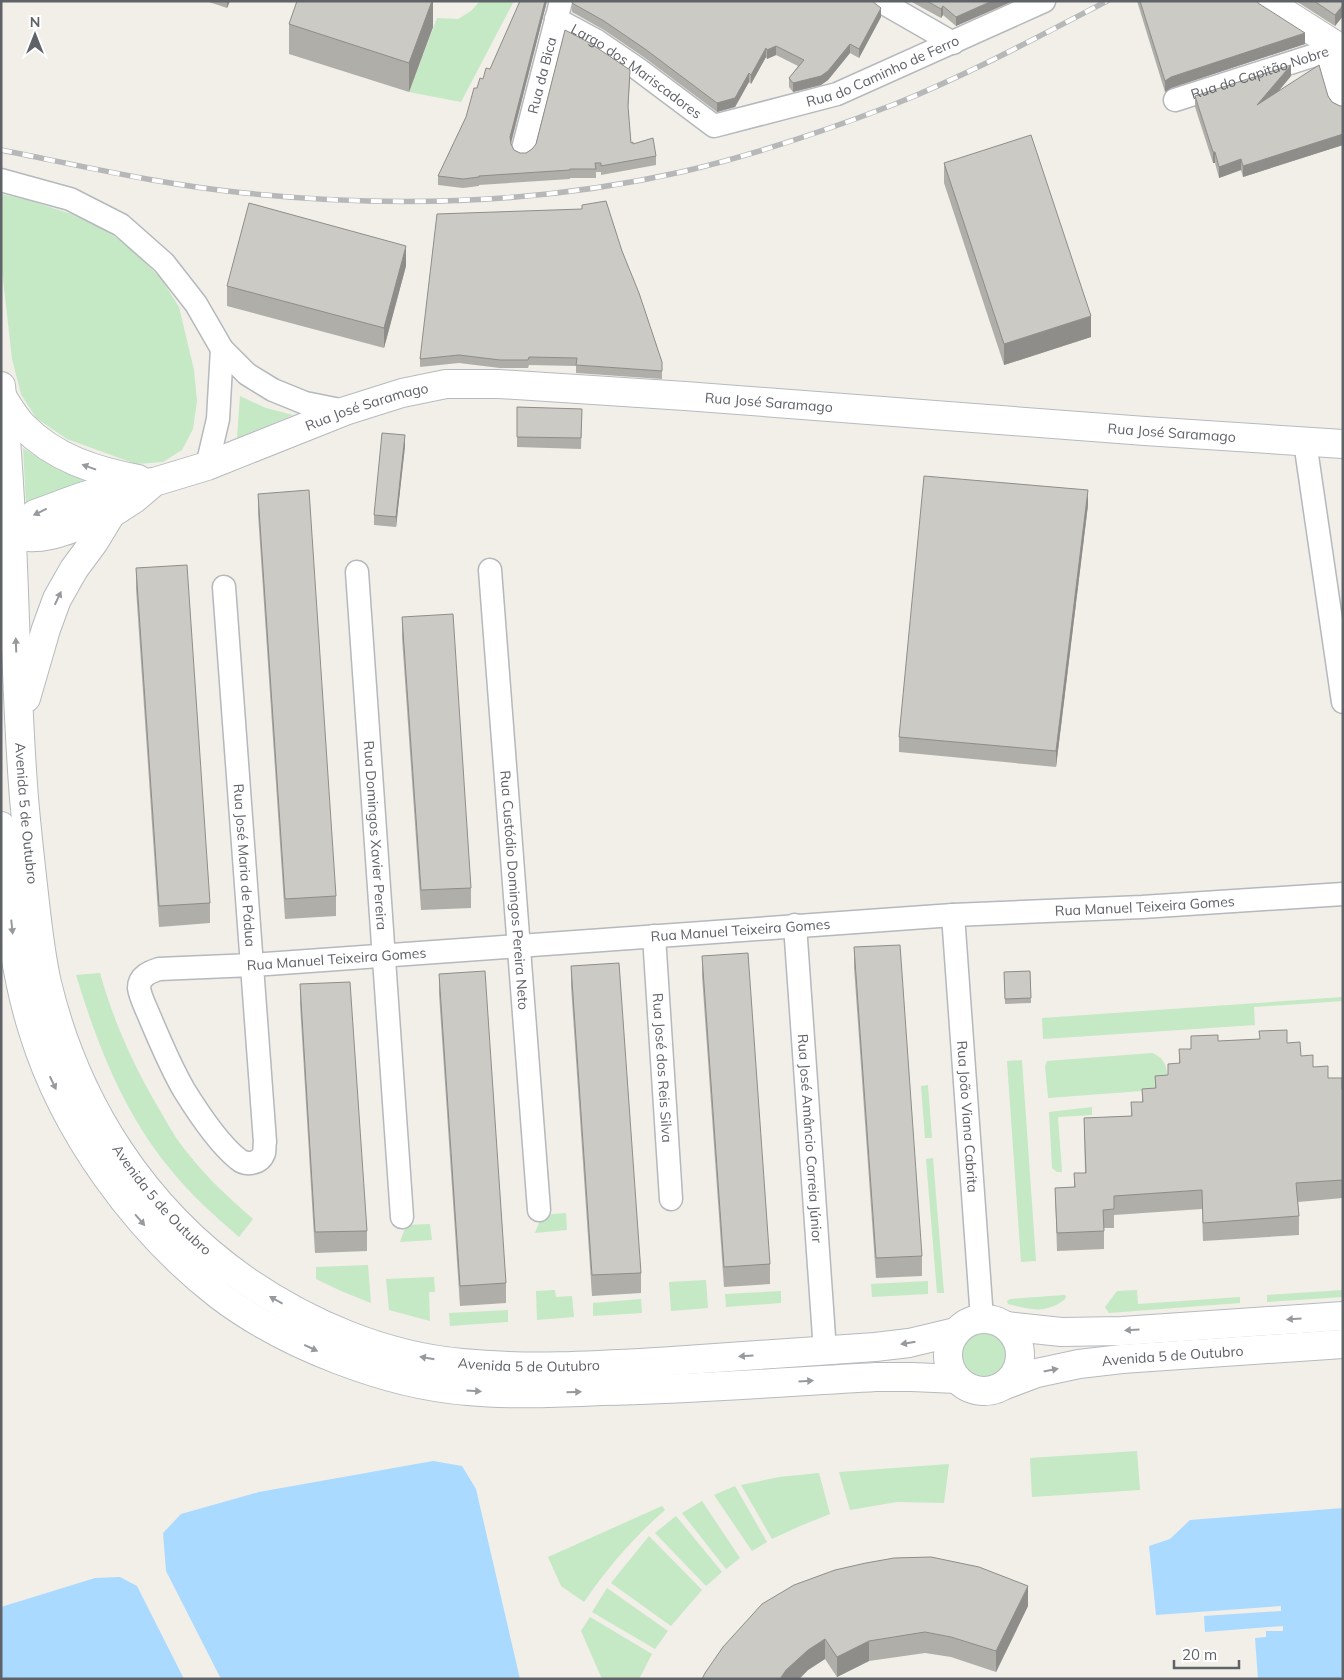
<svg xmlns="http://www.w3.org/2000/svg" width="1344" height="1680" viewBox="0 0 1344 1680" font-family="Mulish,sans-serif">
	<rect width="100%" height="100%" fill="#f1efe8"/>
	<!-- green -->
	<g fill="#c5e8c5">
		<polygon points="480,1 514,1 461,102 409,92 437,18 458,19 471,11"/>
		<polygon points="1,194 28,200 71,214 105,230 132,249 162,280 179,307 194,370 197,401 193,429 182,450 163,462 136,464 67,439 36,418 21,394 12,359 1,261"/>
		<polygon points="240,396 266,408 293,415 237,438"/>
		<path d="M23,448C45,463 67,473 92,482L26,504Z"/>
		<path d="M100,973C114,1023 133,1064 159,1109C168,1124 175,1138 186,1151C206,1177 229,1198 253,1219L239,1237C215,1216 191,1195 171,1170C124,1114 97,1044 76,975Z"/>
		<polygon points="1343,997 1343,1001 1254,1007 1255,1025 1043,1039 1042,1018"/>
		<path d="M1152,1053C1166,1058 1167,1069 1168,1082L1155,1090L1048,1098L1045,1066L1047,1061Z"/>
		<polygon points="1022,1060 1036,1261 1021,1262 1007,1061"/>
		<polygon points="928,1085 932,1138 925,1138 921,1086"/>
		<polygon points="1092,1107 1092,1115 1058,1117 1062,1172 1057,1172 1052,1168 1049,1112"/>
		<polygon points="933,1158 944,1293 937,1293 926,1159"/>
		<polygon points="566,1213 567,1230 535,1233 542,1215"/>
		<polygon points="430,1224 432,1240 400,1242 406,1225"/>
		<polygon points="368,1265 371,1303 341,1291 316,1279 316,1267"/>
		<polygon points="434,1277 435,1292 429,1292 430,1321 389,1310 386,1279"/>
		<polygon points="706,1280 708,1308 671,1311 669,1282"/>
		<polygon points="928,1281 928,1294 872,1297 871,1284"/>
		<polygon points="555,1290 556,1297 572,1296 574,1317 537,1320 536,1291"/>
		<polygon points="1137,1290 1138,1304 1240,1297 1240,1303 1109,1313 1105,1307 1117,1291"/>
		<polygon points="1343,1290 1343,1297 1267,1302 1267,1295"/>
		<polygon points="781,1291 781,1303 726,1307 725,1294"/>
		<path d="M1064,1295L1066,1296L1065,1299C1047,1314 1030,1310 1008,1304L1007,1301L1010,1299Z"/>
		<polygon points="641,1299 642,1313 593,1316 593,1303"/>
		<polygon points="508,1310 508,1322 450,1326 449,1313"/>
		<circle cx="984" cy="1355" r="22"/>
		<polygon points="1137,1451 1140,1490 1032,1497 1030,1458"/>
		<polygon points="949,1464 944,1503 897,1502 850,1510 839,1472"/>
		<polygon points="819,1473 830,1514 800,1526 772,1539 741,1485 779,1477"/>
		<polygon points="735,1486 767,1542 752,1551 714,1495"/>
		<polygon points="702,1501 740,1558 726,1569 682,1513"/>
		<path d="M662,1506L665,1510C634,1537 608,1567 584,1602L561,1586L548,1557Z"/>
		<polygon points="676,1516 722,1572 706,1586 655,1533"/>
		<polygon points="649,1536 702,1590 671,1626 611,1583"/>
		<polygon points="607,1588 668,1631 655,1649 592,1612"/>
		<polygon points="590,1617 652,1654 639,1679 602,1679 581,1631"/>
	</g>
	<!-- water -->
	<g fill="#aadaff">
		<polygon points="433,1461 462,1466 476,1489 520,1679 221,1679 166,1571 163,1533 181,1514 259,1492"/>
		<polygon points="1343,1508 1343,1679 1258,1679 1255,1638 1266,1637 1266,1631 1283,1631 1283,1626 1205,1632 1204,1616 1281,1611 1281,1606 1156,1615 1149,1546 1170,1539 1190,1520"/>
		<polygon points="120,1577 137,1586 184,1679 1,1679 1,1607 95,1578"/>
	</g>
	<g fill="none" stroke-linecap="round" stroke-linejoin="round">
		<defs>
			<g id="street">
				<polyline points="880,1 953,43"/>
				<path id="s1" d="M556,19L597,41L638,69L714,126L837,94L1044,1"/>
				<path id="s2" d="M1175,100L1343,46"/>
				<path id="s3" d="M523,149L561,1"/>
				<polyline points="1,180 70,199 121,225 164,263 196,304 222,349 247,374 273,390 305,403 345,411"/>
				<polyline points="1305,442 1343,702"/>
				<polyline points="207,466 218,419 222,349"/>
				<path id="s4" d="M490,570L539,1210"/>
				<path id="s5" d="M357,572L402,1217"/>
				<path id="s6" d="M224,587L265,1142C264,1145 265,1150 264,1153C260,1164 246,1166 238,1159C219,1144 197,1111 184,1090C170,1066 159,1039 148,1013C145,1006 140,996 139,988C139,976 150,972 159,969L252,965L953,915L1142,907L1343,894"/>
				<path id="s7" d="M953,915L982,1319"/>
				<path id="s8" d="M795,925L825,1351"/>
				<path id="s9" d="M654,936L671,1199"/>
			</g>
			<g id="secondary">
				<polyline points="1266,1 1343,50"/>
				<polyline points="1339,48 1333,69 1343,102"/>
				<path id="s10" d="M1,386C16,523 13,661 24,798C27,833 31,868 35,903C38,930 41,957 47,983C76,1104 143,1208 245,1280C309,1324 384,1356 462,1363C532,1370 602,1365 672,1361C740,1356 807,1352 875,1347L909,1343L955,1332"/>
				<path d="M3,398C9,407 15,418 23,426C54,458 95,471 138,479"/>
				<path d="M2,525C5,527 9,531 12,533C39,547 84,523 111,514"/>
				<path id="s11" d="M2,540L35,514L81,497L117,486L154,482L207,466L345,411L402,393L446,384H499L685,396L1145,431L1343,444"/>
				<polyline points="26,698 46,629 57,599 74,569 94,542 111,514 134,499 154,482"/>
				<path d="M1,826C7,894 12,965 33,1031C64,1132 137,1232 220,1296C285,1345 387,1385 468,1391C513,1395 558,1393 602,1391C694,1389 785,1382 876,1377H912L957,1379"/>
				<circle cx="984" cy="1355" r="36"/>
				<polyline points="1006,1326 1061,1332 1122,1331 1343,1316"/>
				<path id="s12" d="M1005,1385L1037,1373L1079,1364L1122,1359L1343,1344"/>
			</g>
		</defs>
		<!-- street casing -->
		<use href="#street" stroke="#b5b8bc" stroke-width="25"/>
		<!-- secondary casing -->
		<use href="#secondary" stroke="#b6babf" stroke-width="30"/>
		<!-- street -->
		<use href="#street" stroke="#fff" stroke-width="22"/>
		<!-- secondary -->
		<use href="#secondary" stroke="#fff" stroke-width="28"/>
		<defs>
			<path id="rail" d="M1,150C82,166 163,185 245,193C390,208 539,204 681,172C754,155 825,131 895,104C967,75 1038,37 1107,1"/>
		</defs>
		<!-- rail casing -->
		<use href="#rail" stroke="#b6b7b8" stroke-width="5.5"/>
		<!-- rail -->
		<use href="#rail" stroke="#fff" stroke-width="4" stroke-dasharray="11" stroke-linecap="butt"/>
	</g>
	<!-- wall -->
	<g fill="#afaea9">
		<polygon points="206,1 230,1 227,8"/>
		<polygon points="433,1 433,27 409,92 289,54 289,24"/>
		<polygon points="520,1 547,1 511,144 514,150 520,153 526,153 532,149 630,79 628,109 631,143 656,156 656,165 601,175 601,172 596,172 596,178 570,178 570,179 479,185 479,186 463,188 438,185 438,176 466,117 477,88 490,69"/>
		<polygon points="910,1 1013,1 956,26 943,15 941,18"/>
		<polygon points="1137,1 1256,1 1305,44 1171,88 1165,92"/>
		<polygon points="1296,1 1343,1 1343,16 1335,26"/>
		<polygon points="572,3 881,17 859,58 850,53 828,80 821,85 793,92 789,87 789,78 798,66 776,55 767,59 766,57 751,84 749,82 735,107 717,112 645,58 604,30 572,12"/>
		<polygon points="1291,76 1278,92 1328,96 1332,102 1340,106 1343,106 1343,145 1243,177 1241,170 1219,178 1215,163 1213,163 1195,107 1195,96"/>
		<polygon points="944,163 1091,337 1004,365 944,183"/>
		<polygon points="622,251 662,362 662,379 576,373 576,366 529,365 528,368 500,368 459,363 420,367 420,359"/>
		<polygon points="406,266 384,348 227,306 227,286"/>
		<polygon points="517,407 582,409 581,449 517,447"/>
		<polygon points="405,446 396,527 374,525 374,515"/>
		<polygon points="258,494 336,896 336,916 285,919 258,514"/>
		<polygon points="1088,505 1056,767 899,752 899,737"/>
		<polygon points="136,568 210,903 210,923 159,927 136,589"/>
		<polygon points="402,617 471,888 471,908 421,910 402,638"/>
		<polygon points="854,947 922,1256 922,1276 876,1278 854,967"/>
		<polygon points="702,956 770,1264 770,1284 724,1287 702,976"/>
		<polygon points="571,966 641,1273 641,1293 592,1296 571,986"/>
		<polygon points="1030,971 1031,1003 1005,1004 1004,972"/>
		<polygon points="439,974 506,1283 506,1303 460,1306 439,994"/>
		<polygon points="300,984 367,1231 367,1251 315,1253 300,1004"/>
		<polygon points="1191,1036 1218,1041 1287,1043 1313,1067 1343,1089 1343,1198 1298,1202 1299,1216 1299,1235 1203,1241 1202,1209 1114,1215 1114,1228 1104,1228 1104,1249 1057,1251 1055,1188 1074,1187 1074,1173 1085,1173 1084,1118 1131,1116 1131,1102 1142,1102 1142,1089 1155,1088 1155,1076 1168,1075 1179,1063 1179,1049 1191,1049"/>
		<polygon points="1028,1606 996,1672 951,1657 925,1653 869,1661 837,1677 825,1659 808,1670 799,1679 702,1679 723,1647"/>
	</g>
	<!-- shaded-wall -->
	<g fill="#8f8d8a">
		<polygon points="227,1 230,1 227,8"/>
		<polygon points="432,1 433,1 433,27 409,92 409,63"/>
		<polygon points="545,1 547,1 510,146 510,137"/>
		<polygon points="992,1 1013,1 956,26 956,17"/>
		<polygon points="1343,5 1343,16 1335,26 1335,15"/>
		<polygon points="943,6 943,15 941,18 941,9"/>
		<polygon points="881,8 881,17 859,58 859,49"/>
		<polygon points="1305,33 1305,44 1171,88 1165,92 1165,81 1171,77"/>
		<polygon points="850,44 850,53 828,80 821,85 793,92 793,83"/>
		<polygon points="776,46 776,55 767,59 767,50"/>
		<polygon points="766,48 766,57 751,84 751,75"/>
		<polygon points="1291,65 1291,76 1257,116 1257,105"/>
		<polygon points="749,73 749,82 735,107 717,112 717,103"/>
		<polygon points="1343,134 1343,145 1243,177 1243,166"/>
		<rect x="1213" y="152" width="2" height="11"/>
		<polygon points="1241,159 1241,170 1219,178 1219,167"/>
		<polygon points="406,246 406,266 384,348 384,328"/>
		<polygon points="1091,316 1091,337 1004,365 1004,344"/>
		<polygon points="405,435 405,446 396,527 396,517"/>
		<polygon points="1088,490 1088,505 1056,767 1056,751"/>
		<polygon points="1028,1586 1028,1606 996,1672 996,1651"/>
		<polygon points="825,1639 825,1659 808,1670 799,1679 780,1679 786,1670 808,1650"/>
		<polygon points="869,1641 869,1661 837,1677 837,1657"/>
	</g>
	<!-- building -->
	<g fill="#cccac5" stroke="#8f8d8a">
		<polygon points="297,1 432,1 409,63 289,24"/>
		<polygon points="520,1 545,1 510,137 511,144 514,150 520,153 526,153 532,149 536,144 565,30 590,43 630,70 628,106 631,143 633,142 633,144 653,138 656,156 601,166 601,163 595,163 596,169 570,169 570,170 479,176 479,177 463,179 438,176 466,117 474,88 477,88 480,78 483,79 486,68 490,69"/>
		<polygon points="572,1 872,1 881,8 859,49 850,44 828,71 821,76 793,83 789,78 804,60 776,46 767,50 766,48 751,75 749,73 735,98 717,103 645,49 604,21 572,3"/>
		<polygon points="927,1 992,1 956,17 943,6 941,9"/>
		<polygon points="1140,1 1256,1 1258,3 1305,33 1171,77 1165,81"/>
		<polygon points="1314,1 1343,1 1343,5 1335,15"/>
		<polygon points="1291,65 1257,105 1319,65 1328,96 1332,102 1340,106 1343,106 1343,134 1243,166 1241,159 1219,167 1215,152 1213,152 1195,96"/>
		<polygon points="1031,135 1091,316 1004,344 944,163"/>
		<polygon points="606,201 622,251 639,293 662,362 662,371 576,365 577,358 529,357 528,360 500,360 459,355 420,359 437,214 582,209 582,205"/>
		<polygon points="249,203 406,246 384,328 227,286"/>
		<polygon points="517,407 582,409 581,438 517,437"/>
		<polygon points="382,433 405,435 396,517 374,515"/>
		<polygon points="924,476 1088,490 1056,751 899,737"/>
		<polygon points="309,490 336,896 285,899 258,494"/>
		<polygon points="187,565 210,903 159,906 136,568"/>
		<polygon points="453,614 471,888 421,890 402,617"/>
		<polygon points="900,945 922,1256 876,1258 854,947"/>
		<polygon points="748,953 770,1264 724,1267 702,956"/>
		<polygon points="619,963 641,1273 592,1275 571,966"/>
		<polygon points="485,971 506,1283 460,1286 439,974"/>
		<polygon points="1030,971 1031,998 1005,999 1004,972"/>
		<polygon points="350,982 367,1231 315,1232 300,984"/>
		<polygon points="1287,1030 1287,1043 1300,1042 1301,1056 1313,1055 1313,1067 1328,1066 1328,1078 1342,1078 1342,1089 1343,1089 1343,1180 1296,1183 1299,1216 1203,1223 1202,1190 1114,1196 1114,1209 1103,1210 1104,1231 1057,1233 1055,1188 1075,1187 1074,1173 1086,1173 1084,1118 1132,1116 1131,1102 1143,1102 1142,1089 1156,1088 1155,1076 1168,1075 1168,1064 1180,1063 1179,1049 1191,1049 1191,1036 1218,1035 1218,1041 1260,1039 1259,1031"/>
		<polygon points="931,1557 979,1567 1028,1586 996,1651 951,1637 925,1632 869,1641 837,1657 825,1639 808,1650 786,1670 780,1679 702,1679 705,1673 723,1647 762,1604 794,1585 835,1570 866,1563 894,1558"/>
	</g>
	<!-- one-way arrows -->
	<defs><path id="oneway-solid" d="M-6-.8H1V-3.2L6.5 0L1 3.2V.8H-6Z" transform="scale(1.25)"/></defs>
	<g fill="#979a9d">
		<use href="#oneway-solid" transform="translate(89 467) rotate(-160)"/>
		<use href="#oneway-solid" transform="translate(40 512) rotate(154)"/>
		<use href="#oneway-solid" transform="translate(58 598) rotate(-65)"/>
		<use href="#oneway-solid" transform="translate(16 645) rotate(-92)"/>
		<use href="#oneway-solid" transform="translate(12 927) rotate(84)"/>
		<use href="#oneway-solid" transform="translate(53 1083) rotate(65)"/>
		<use href="#oneway-solid" transform="translate(140 1220) rotate(49)"/>
		<use href="#oneway-solid" transform="translate(276 1300) rotate(-151)"/>
		<use href="#oneway-solid" transform="translate(1294 1319) rotate(177)"/>
		<use href="#oneway-solid" transform="translate(1132 1330) rotate(176)"/>
		<use href="#oneway-solid" transform="translate(908 1343) rotate(171)"/>
		<use href="#oneway-solid" transform="translate(311 1348) rotate(25)"/>
		<use href="#oneway-solid" transform="translate(746 1356) rotate(176)"/>
		<use href="#oneway-solid" transform="translate(427 1358) rotate(-170)"/>
		<use href="#oneway-solid" transform="translate(1051 1370) rotate(-11)"/>
		<use href="#oneway-solid" transform="translate(806 1381) rotate(-3)"/>
		<use href="#oneway-solid" transform="translate(474 1391) rotate(3)"/>
		<use href="#oneway-solid" transform="translate(574 1392) rotate(-2)"/>
	</g>
	<g text-anchor="middle" dominant-baseline="central" stroke-width="4.5" stroke-linejoin="round" paint-order="stroke">
		<!-- street labels -->
		<g font-size="14" fill="#5f6368" stroke="#fff">
			<text stroke="none"><textPath href="#s1" startOffset="369">Rua do Caminho de Ferro</textPath></text>
			<text stroke="none"><textPath href="#s1" startOffset="96">Largo dos Mariscadores</textPath></text>
			<text stroke="none"><textPath href="#s2" startOffset="89">Rua do Capitão Nobre</textPath></text>
			<text stroke="none"><textPath href="#s3" startOffset="76">Rua da Bica</textPath></text>
			<text stroke="none"><textPath href="#s11" startOffset="798">Rua José Saramago</textPath></text>
			<text stroke="none"><textPath href="#s11" startOffset="392">Rua José Saramago</textPath></text>
			<text stroke="none"><textPath href="#s11" startOffset="1202">Rua José Saramago</textPath></text>
			<text stroke="none"><textPath href="#s10" startOffset="428">Avenida 5 de Outubro</textPath></text>
			<text stroke="none"><textPath href="#s5" startOffset="264">Rua Domingos Xavier Pereira</textPath></text>
			<text stroke="none"><textPath href="#s6" startOffset="279">Rua José Maria de Pádua</textPath></text>
			<text stroke="none"><textPath href="#s4" startOffset="321">Rua Custódio Domingos Pereira Neto</textPath></text>
			<text stroke="none"><textPath href="#s6" startOffset="1816">Rua Manuel Teixeira Gomes</textPath></text>
			<text stroke="none"><textPath href="#s6" startOffset="1411">Rua Manuel Teixeira Gomes</textPath></text>
			<text stroke="none"><textPath href="#s6" startOffset="1006">Rua Manuel Teixeira Gomes</textPath></text>
			<text stroke="none"><textPath href="#s9" startOffset="132">Rua José dos Reis Silva</textPath></text>
			<text stroke="none"><textPath href="#s7" startOffset="202">Rua João Viana Cabrita</textPath></text>
			<text stroke="none"><textPath href="#s8" startOffset="214">Rua José Amâncio Correia Júnior</textPath></text>
			<text stroke="none"><textPath href="#s10" startOffset="848">Avenida 5 de Outubro</textPath></text>
			<text stroke="none"><textPath href="#s12" startOffset="171">Avenida 5 de Outubro</textPath></text>
			<text stroke="none"><textPath href="#s10" startOffset="1266">Avenida 5 de Outubro</textPath></text>
		</g>
	</g>
	<!-- border -->
	<rect width="1344" height="1680" fill="none" stroke="#5f6368" stroke-width="5"/>
	<!-- north arrow -->
	<g transform="translate(35 35)" stroke="#ffffff" stroke-width="4" paint-order="stroke">
	<path d="M0-4L9 19L0 12L-9 19Z" fill="#5f6368"/>
	<text y="-8" font-size="14" font-weight="bold" text-anchor="middle" fill="#5f6368">N</text>
	</g>
	<!-- scale -->
	<path d="M1174 1660v8h65v-8" fill="none" stroke="#5f6368" stroke-width="2.5"/>
	<text x="1182" y="1660" font-size="15" fill="#5f6368" stroke="#ffffff" stroke-width="4" paint-order="stroke">20 m</text>
</svg>
